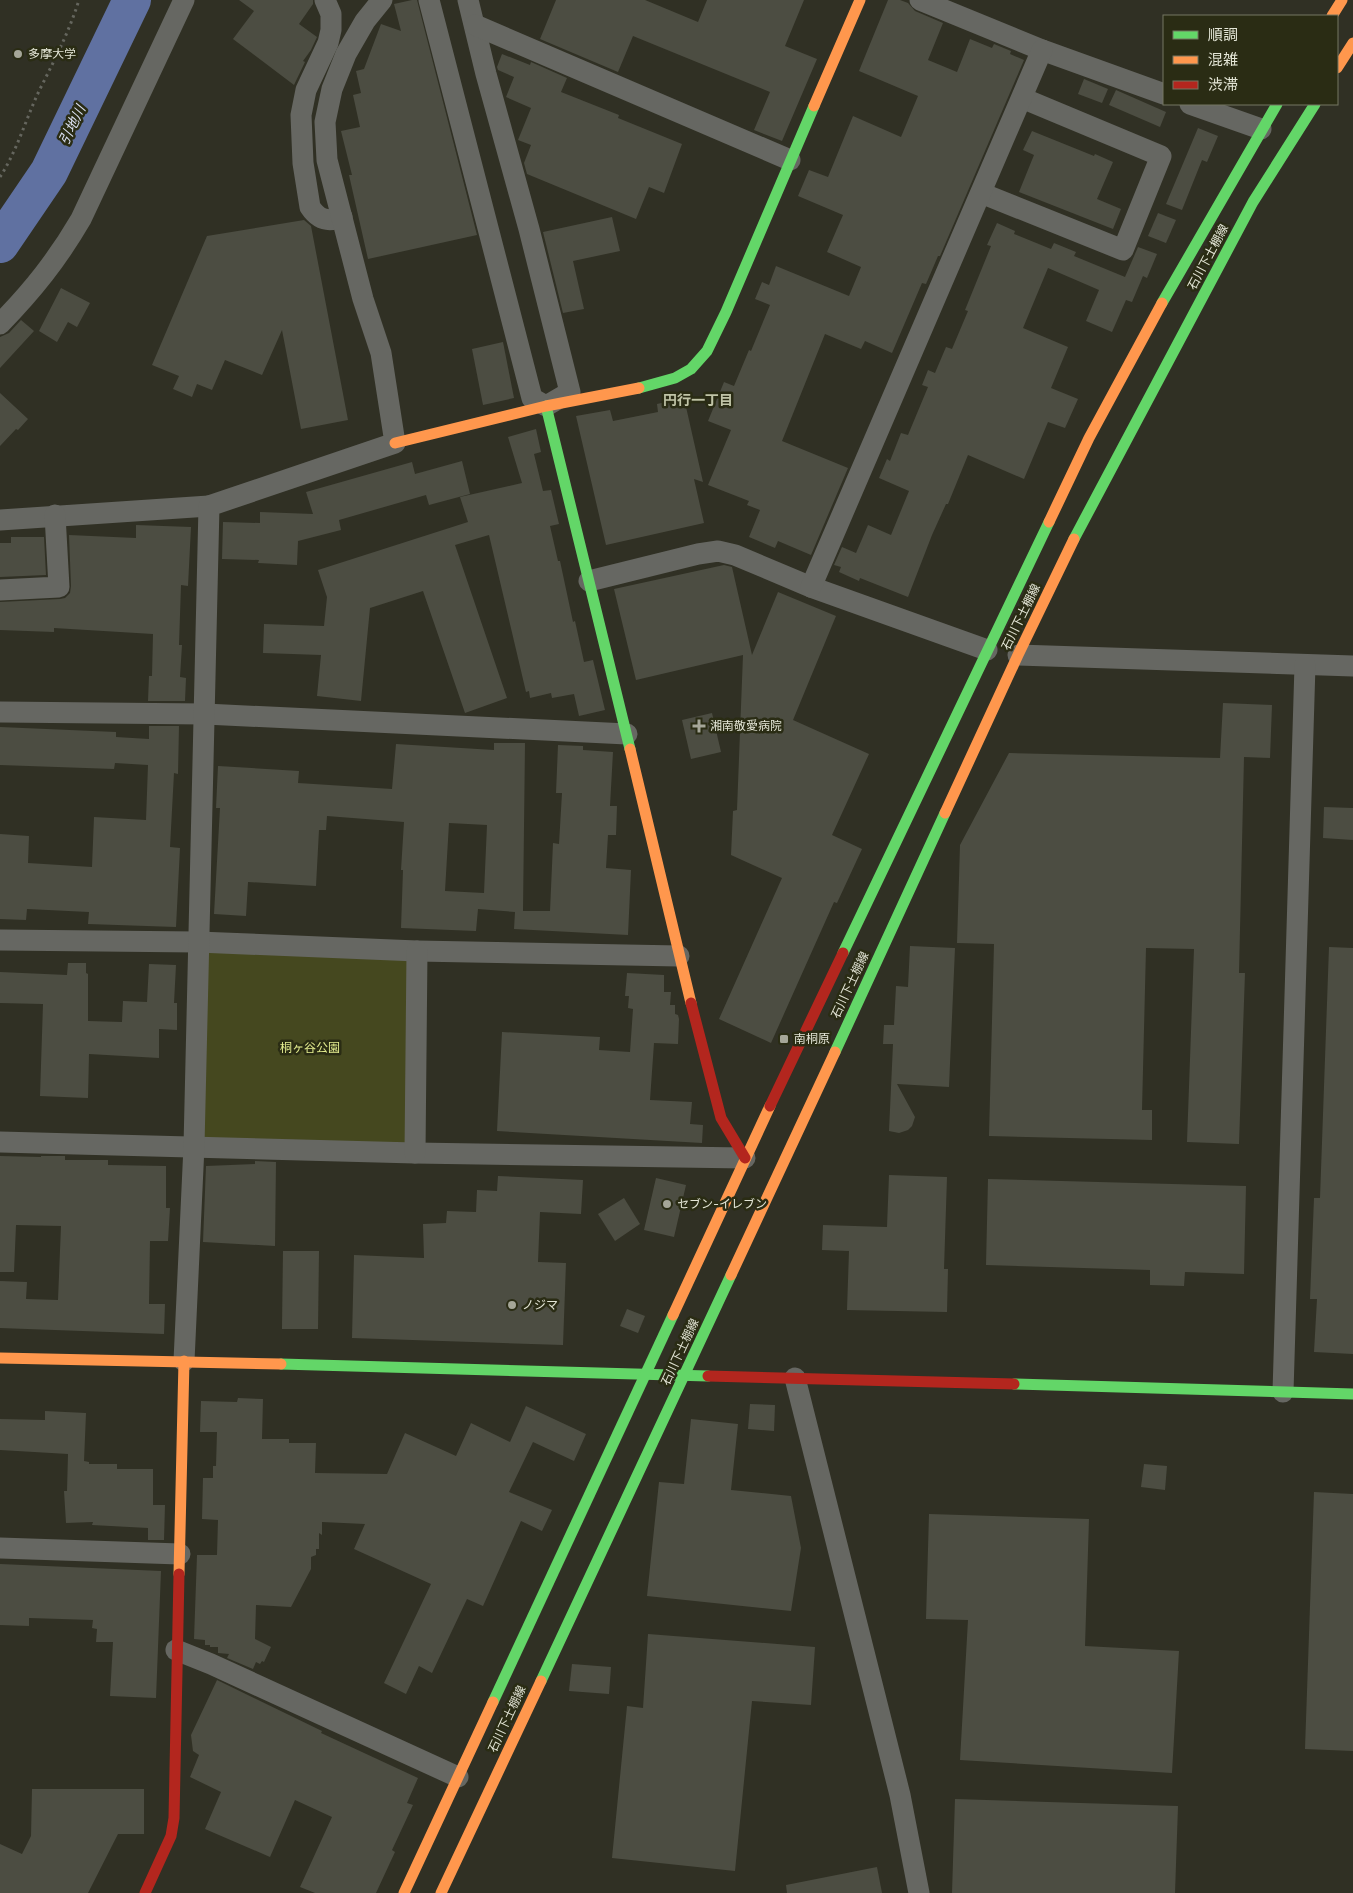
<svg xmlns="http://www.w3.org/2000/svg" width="1353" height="1893" viewBox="0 0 1353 1893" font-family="'Work Sans','Noto Sans JP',sans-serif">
	<rect width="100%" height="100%" fill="#303024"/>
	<!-- green -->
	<polygon fill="#45481f" points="198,942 417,951 415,1153 194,1146"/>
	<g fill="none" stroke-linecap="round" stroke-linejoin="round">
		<!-- river -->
		<polyline stroke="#6071a1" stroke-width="38" points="0,244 49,172 132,0"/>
	</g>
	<!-- building -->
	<g fill="#4c4d42" fill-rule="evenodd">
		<polygon points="239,0 313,0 313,4 299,24 317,37 311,50 303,61 305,62 294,85 233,39 254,11"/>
		<polygon points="412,0 417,0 477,235 368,259 349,175 352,175 341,131 360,127 353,95 361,93 356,71 364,69 381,24 401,31 394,4"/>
		<polygon points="556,0 645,0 698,22 707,0 804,0 785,46 817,59 782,141 754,130 770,92 633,36 618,72 540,39"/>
		<polygon points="888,0 900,0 908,3 915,11 943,23 928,60 957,72 970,39 992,48 994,44 1011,51 1010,54 1024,60 940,256 938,256 926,284 922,283 892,353 865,341 861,349 825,334 782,441 848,468 811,555 778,541 775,548 749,537 760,510 747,505 749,501 708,485 731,430 708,421 724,382 734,386 749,350 751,351 770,305 755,299 762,282 769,285 776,266 849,296 861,267 827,252 843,215 798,196 809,170 828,177 853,116 901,137 918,96 859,71"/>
		<polygon points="502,54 530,65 531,62 567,78 561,92 619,115 618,118 682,144 664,193 649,187 636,219 527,174 524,163 531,145 518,140 531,108 506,97 514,77 498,70 497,67"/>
		<polygon points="1084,79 1108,89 1102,103 1078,94"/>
		<polygon points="1116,90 1166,112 1160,127 1109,105"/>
		<polygon points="1198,128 1218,136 1207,162 1202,160 1182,210 1166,204"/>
		<polygon points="1032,131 1094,156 1095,154 1113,162 1097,199 1121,209 1113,229 1019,192 1034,155 1023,150"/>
		<polygon points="1158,213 1176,220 1166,243 1148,236"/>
		<polygon points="612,217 620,251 573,261 584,309 563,313 543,232"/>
		<polygon points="304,220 311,226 348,420 301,429 282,330 262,375 225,360 212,390 197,384 192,397 173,389 179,376 152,365 207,236"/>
		<polygon points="997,223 1015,231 1014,234 1051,249 1054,243 1076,252 1074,256 1125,277 1138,247 1157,254 1147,278 1143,276 1132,302 1126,300 1112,332 1086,321 1099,290 1048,268 1023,328 1068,347 1051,388 1078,399 1065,428 1048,422 1024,479 968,455 948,504 946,504 932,535 908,597 860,578 859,581 839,572 841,567 834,565 842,547 856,553 868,525 891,535 909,491 879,478 887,459 890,461 901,433 908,435 928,387 922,385 928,370 935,373 946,347 952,349 968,311 965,310 991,246 987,245"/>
		<polygon points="61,288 90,303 77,327 68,322 57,342 39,331"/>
		<polygon points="21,320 34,331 0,368 0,337 9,333"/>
		<polygon points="503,342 514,398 483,405 472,349"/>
		<polygon points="0,393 28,419 18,430 16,429 0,446"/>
		<polygon points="684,398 703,482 694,479 704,523 606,545 576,416 610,410 613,421 658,412 657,404"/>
		<polygon points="536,429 541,452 534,454 543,491 551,490 559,524 550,526 558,561 560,561 573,622 575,621 584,662 593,660 605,710 579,716 574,694 552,698 551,693 530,698 529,691 526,692 489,535 455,545 507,698 465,713 423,591 370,608 361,701 317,696 321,655 263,653 264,624 324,626 327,597 318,570 468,522 460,497 522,483 508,437"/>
		<polygon points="462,461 470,494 429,505 426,495 339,520 341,530 298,541 297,565 258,563 259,560 222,559 223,522 260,523 260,512 313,514 306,492 412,462 415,474"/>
		<polygon points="136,525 191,527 188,586 181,585 179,645 182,645 180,677 186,678 185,701 148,701 149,676 152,676 153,634 54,628 54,632 0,630 0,602 60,599 65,598 70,593 71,586 69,535 136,538"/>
		<polygon points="11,537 44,537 46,575 0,577 0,543 11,543"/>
		<polygon points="724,565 732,567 752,655 778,592 836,616 793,720 869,754 832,835 862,849 837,903 834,902 771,1043 719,1019 782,878 731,855 733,811 737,810 743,655 636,680 614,589"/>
		<polygon points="1223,703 1272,705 1270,758 1244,757 1239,973 1245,973 1239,1144 1187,1142 1194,949 1146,948 1142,1110 1152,1110 1152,1140 989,1136 994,944 957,943 960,845 1009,753 1220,758"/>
		<polygon points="712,713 721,752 691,759 682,720"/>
		<polygon points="149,726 179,726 178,774 174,773 170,847 180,848 176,927 88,924 89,912 27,909 26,920 0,919 0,834 29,836 28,863 92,867 94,817 146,820 148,765 115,763 114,769 0,765 0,727 116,732 116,737 149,739"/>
		<path d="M494,743H525L523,911H550L553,843L559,844L562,793H556L558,745L583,746V750L613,752L610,806H617L616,835H608L606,868L631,870L628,935L514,929L515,912L478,909L476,931L401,928L403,870H401L404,822L327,816L326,830H319L316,886L248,882L246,916L214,914L220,808H216L218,766L299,771L298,783L392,789L396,744L494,750ZM449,823L487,825L484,893L445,891Z"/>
		<polygon points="1324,807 1353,808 1353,840 1323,838"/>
		<polygon points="910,946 955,948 949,1087 897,1084 915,1117 912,1126 908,1130 899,1133 889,1131 893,1044 883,1044 884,1025 894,1025 896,986 908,987"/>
		<polygon points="1329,947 1353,948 1353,1354 1314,1352 1317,1299 1310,1299 1314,1198 1320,1198"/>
		<polygon points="68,963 86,963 86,973 88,974 88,1021 122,1022 123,1001 147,1002 149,964 176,965 174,1003 177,1003 177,1030 159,1029 159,1058 89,1054 88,1098 40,1096 43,1004 0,1003 0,972 67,975"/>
		<polygon points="627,973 664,975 664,992 671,992 670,1005 675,1005 675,1014 678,1015 679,1019 678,1044 654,1043 650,1100 692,1102 690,1124 703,1125 702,1143 497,1131 502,1032 600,1037 599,1050 630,1052 633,1009 628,1008 629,996 625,996"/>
		<polygon points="0,1156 41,1157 41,1156 65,1156 65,1160 108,1160 108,1165 166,1166 166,1208 170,1208 168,1241 150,1241 149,1304 165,1304 164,1334 0,1328 0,1281 27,1282 26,1299 58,1300 61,1226 16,1225 14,1272 0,1272"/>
		<polygon points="255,1161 276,1162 275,1246 203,1242 206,1166 255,1164"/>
		<polygon points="889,1175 947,1177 944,1269 948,1269 947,1312 847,1310 849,1251 822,1250 823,1225 887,1227"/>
		<polygon points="498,1176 583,1180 581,1214 540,1212 538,1262 566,1263 563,1345 352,1338 354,1255 424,1258 423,1224 446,1223 447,1211 476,1212 477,1190 497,1191"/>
		<polygon points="656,1178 686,1185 674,1237 644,1230"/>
		<polygon points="988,1179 1246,1186 1244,1274 1185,1272 1184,1286 1150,1285 1150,1270 986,1265"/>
		<polygon points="624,1198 640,1224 615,1241 598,1214"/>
		<polygon points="283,1251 319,1251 318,1329 282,1329"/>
		<polygon points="627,1309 645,1316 638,1333 620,1326"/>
		<polygon points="238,1398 263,1399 262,1439 289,1439 289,1443 316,1443 315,1473 387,1474 405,1433 456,1456 471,1423 510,1442 526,1406 586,1434 574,1461 533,1442 509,1492 552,1510 542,1531 521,1521 483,1606 467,1599 432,1673 419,1666 406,1694 384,1683 431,1584 354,1549 365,1524 322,1522 322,1535 319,1533 319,1549 316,1549 316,1555 311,1557 311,1569 291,1607 256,1605 255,1639 271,1647 264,1662 262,1661 260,1664 256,1662 253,1669 227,1658 229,1654 218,1653 218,1647 210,1647 210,1645 205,1645 205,1640 194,1639 197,1555 217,1555 218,1520 202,1519 203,1478 213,1478 213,1466 216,1466 217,1432 200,1432 201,1401 237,1402"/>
		<polygon points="750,1404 775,1405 774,1431 748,1429"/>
		<polygon points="45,1411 86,1413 84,1461 89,1462 89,1464 117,1464 117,1469 153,1469 153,1505 165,1505 164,1540 148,1540 148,1528 92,1525 93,1522 66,1523 64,1491 67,1491 68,1454 0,1450 0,1419 45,1420"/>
		<polygon points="691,1419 738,1424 731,1490 791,1496 801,1548 791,1611 647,1596 659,1482 684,1484"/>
		<polygon points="1144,1464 1167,1466 1165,1490 1141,1487"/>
		<polygon points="1314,1492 1353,1494 1353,1751 1305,1749"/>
		<polygon points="929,1514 1089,1519 1085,1646 1179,1651 1172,1773 960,1760 968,1620 926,1619"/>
		<polygon points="0,1564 161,1571 156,1698 110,1696 113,1642 96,1642 97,1629 92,1628 93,1620 29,1618 29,1626 0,1625"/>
		<polygon points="648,1634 815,1647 811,1705 752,1701 735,1871 612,1858 627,1706 643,1708"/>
		<polygon points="572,1664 611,1667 609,1694 569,1691"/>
		<polygon points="217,1680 322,1731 321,1733 418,1778 407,1803 413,1805 392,1850 395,1852 376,1893 315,1893 300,1887 332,1817 295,1800 270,1857 205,1829 221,1792 190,1777 199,1755 193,1751 191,1735"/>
		<polygon points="32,1789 144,1789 144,1834 118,1834 88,1893 0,1893 0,1844 22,1854 31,1836"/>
		<polygon points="955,1799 1178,1806 1175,1893 952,1893"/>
		<polygon points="877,1867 882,1893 787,1893 786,1885"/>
	</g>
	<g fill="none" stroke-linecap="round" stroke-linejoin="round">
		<!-- path -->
		<path stroke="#65665e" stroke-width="3" stroke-dasharray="2.5 4" stroke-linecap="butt" d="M0,177C18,149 26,118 40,89C55,59 69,32 79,0"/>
		<!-- street -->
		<g stroke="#666762" stroke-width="21">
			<path d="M325,0L331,14V30L328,43L306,90L301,115L303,163L310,207C318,219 327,223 342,217"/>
			<polyline points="429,0 532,398 546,406 570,392 529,229 486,74 468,0"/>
			<polyline points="920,0 1042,50 1164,94"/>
			<polyline points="475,25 790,160"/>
			<polyline points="1190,104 1261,129"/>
			<polyline points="981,193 1123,250 1161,156 1022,98"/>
			<path d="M0,324C33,290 57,260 81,219L184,0"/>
			<polyline points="0,520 209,506"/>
			<polyline points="589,581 698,554 718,551 735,555 811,587 987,650"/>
			<polyline points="811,587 1042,50"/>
			<polyline points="0,590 59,587 55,515"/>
			<polyline points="1018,655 1353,666"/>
			<polyline points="0,712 205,714 627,734"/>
			<polyline points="0,940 198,942 417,951 679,956"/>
			<polyline points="0,1142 415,1153 745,1158"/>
			<polyline points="415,1153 417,951"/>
			<polyline points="184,1361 194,1146 209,506 395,443 381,353 363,299 327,160 325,122 332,89 346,54 365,21 382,0"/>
			<polyline points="795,1378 900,1795 919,1893"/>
			<polyline points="1283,1392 1305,665"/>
			<polyline points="0,1548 180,1554"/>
			<polyline points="176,1650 211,1664 458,1777"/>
		</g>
		<!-- fast -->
		<g stroke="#63d668" stroke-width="11">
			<polyline points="1162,303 1277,104"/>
			<polyline points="639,388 675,378 691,369 707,351 726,312 814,106"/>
			<polyline points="546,406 630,749"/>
			<polyline points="1074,539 1253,202 1315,104"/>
			<polyline points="843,953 1049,522"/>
			<polyline points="835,1052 945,813"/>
			<polyline points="281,1364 708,1376"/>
			<polyline points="1014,1384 1353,1394"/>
			<polyline points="541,1681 731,1275"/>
			<polyline points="493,1702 673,1315"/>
		</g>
		<!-- slow -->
		<g stroke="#ff974d" stroke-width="11">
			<polyline points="1332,16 1342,0"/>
			<polyline points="1337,68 1353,43"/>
			<polyline points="814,106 860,0"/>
			<polyline points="395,443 546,406 639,388"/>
			<polyline points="1049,522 1089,438 1162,303"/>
			<polyline points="630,749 691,1003"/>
			<polyline points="945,813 1018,655 1074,539"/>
			<polyline points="731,1275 835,1052"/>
			<polyline points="673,1315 770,1106"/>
			<polyline points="0,1358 281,1364"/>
			<polyline points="179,1574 184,1361"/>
			<polyline points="404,1893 493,1702"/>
			<polyline points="441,1893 541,1681"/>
		</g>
		<!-- jam -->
		<g stroke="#b3261e" stroke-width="11">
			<polyline points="691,1003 721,1118 745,1158"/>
			<polyline points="770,1106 843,953"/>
			<polyline points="708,1376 1014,1384"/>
			<polyline points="145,1893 171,1836 174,1818 179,1574"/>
		</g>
	</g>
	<!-- markers -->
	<g fill="#a5a698" stroke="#2a2c14" stroke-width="2">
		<circle cx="18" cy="54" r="5"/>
		<path d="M696.5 718.5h5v5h5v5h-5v5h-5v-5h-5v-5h5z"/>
		<rect x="779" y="1034" width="10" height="10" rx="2.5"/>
		<circle cx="667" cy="1204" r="5"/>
		<circle cx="512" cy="1305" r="5"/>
	</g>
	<g text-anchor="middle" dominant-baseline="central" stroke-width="5" stroke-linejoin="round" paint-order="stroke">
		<!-- poi labels -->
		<g font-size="12" fill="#e4e6d7" stroke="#2a2c14" text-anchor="start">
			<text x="28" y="54">多摩大学</text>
			<text x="710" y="726">湘南敬愛病院</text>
			<text x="794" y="1039">南桐原</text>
			<text x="677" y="1204">セブン-イレブン</text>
			<text x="522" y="1305">ノジマ</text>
		</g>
		<!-- street labels -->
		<g font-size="12" fill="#e4e6d7" stroke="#2a2c14">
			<text transform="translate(1208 257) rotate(-62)">石川下土棚線</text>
			<text transform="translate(1021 617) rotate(-64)">石川下土棚線</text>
			<text transform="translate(850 985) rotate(-65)">石川下土棚線</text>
			<text transform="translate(680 1352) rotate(-65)">石川下土棚線</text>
			<text transform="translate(507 1719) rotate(-65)">石川下土棚線</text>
		</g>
		<!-- park labels -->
		<g font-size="12" fill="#e2eb8e" stroke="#2a2c14">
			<text x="310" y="1048">桐ヶ谷公園</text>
		</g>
		<!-- water labels -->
		<g font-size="14" font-style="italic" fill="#d9dff0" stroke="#2a2c14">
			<text transform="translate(72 125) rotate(-64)">引地川</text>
		</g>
		<!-- neighbourhood labels -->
		<g font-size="14" font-weight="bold" fill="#c0c4a7" stroke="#2a2c14">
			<text x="698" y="400">円行一丁目</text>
		</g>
	</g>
	<!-- legend -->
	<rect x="1163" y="15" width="175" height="90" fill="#2a2c14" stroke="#747662"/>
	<rect x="1173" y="31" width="25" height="8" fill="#63d668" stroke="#747662"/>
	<text x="1208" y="40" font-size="15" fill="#e4e6d7">順調</text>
	<rect x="1173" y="56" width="25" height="8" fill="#ff974d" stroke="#747662"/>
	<text x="1208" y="65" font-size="15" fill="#e4e6d7">混雑</text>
	<rect x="1173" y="81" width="25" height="8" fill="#b3261e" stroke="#747662"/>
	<text x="1208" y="90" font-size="15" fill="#e4e6d7">渋滞</text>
</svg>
